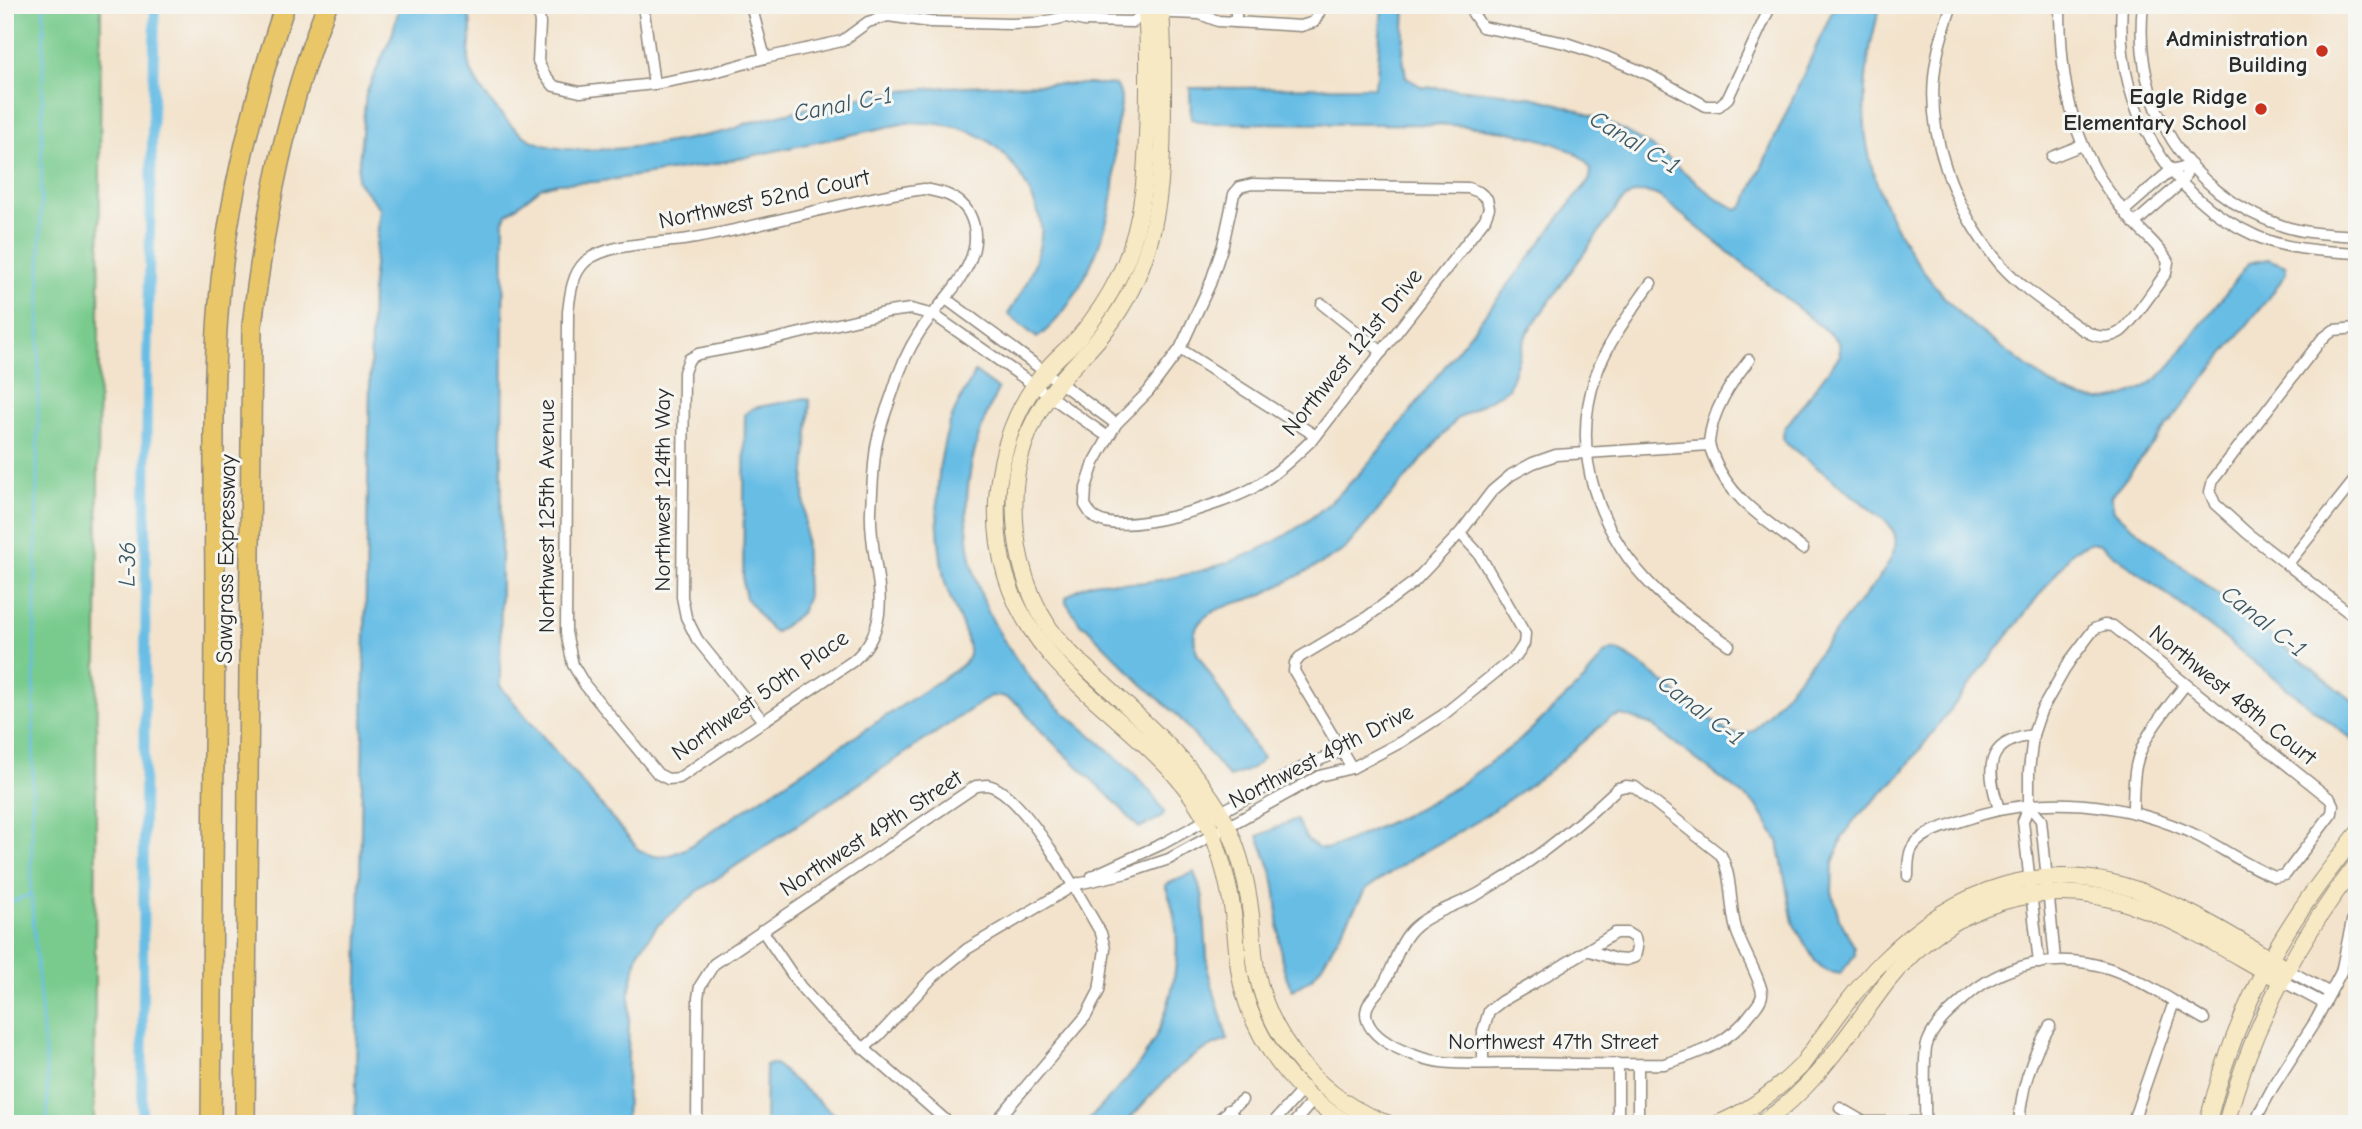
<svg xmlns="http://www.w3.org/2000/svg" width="2362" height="1129" viewBox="0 0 2362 1129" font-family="'Comic Neue',sans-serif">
	<rect width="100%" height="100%" fill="#f6f6f2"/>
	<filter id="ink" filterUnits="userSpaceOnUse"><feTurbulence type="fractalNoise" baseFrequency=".0143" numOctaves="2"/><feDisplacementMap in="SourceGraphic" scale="14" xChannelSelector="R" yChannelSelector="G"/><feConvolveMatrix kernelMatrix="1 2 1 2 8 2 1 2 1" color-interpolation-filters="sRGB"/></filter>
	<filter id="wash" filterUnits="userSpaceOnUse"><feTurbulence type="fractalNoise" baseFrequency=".00686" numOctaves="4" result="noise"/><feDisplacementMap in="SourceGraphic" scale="28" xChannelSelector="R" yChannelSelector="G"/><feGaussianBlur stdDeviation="1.57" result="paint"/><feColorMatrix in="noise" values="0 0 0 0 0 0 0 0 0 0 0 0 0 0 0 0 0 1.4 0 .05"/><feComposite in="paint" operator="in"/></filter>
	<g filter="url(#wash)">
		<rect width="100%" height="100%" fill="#f3e3cc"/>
		<!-- green -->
		<polygon fill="#78cb8d" stroke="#527b5c" stroke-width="2" points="5,5 101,5 94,1124 5,1124"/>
		<!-- water -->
		<g fill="#68bde5" stroke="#4a7488" stroke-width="2">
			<path d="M400,5H463C465,9 469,15 470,19C474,34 466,52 470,67C476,88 508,125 526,137C566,164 676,142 723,132C732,131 739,126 748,123C786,113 827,103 867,96C945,83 1025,84 1104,84L1115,85C1128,97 1116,122 1115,137C1114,154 1116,170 1114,186C1108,235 1078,308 1037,338L1008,314C1023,292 1038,263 1041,236C1043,221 1036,207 1031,195C1004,138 967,121 906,123L709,165L596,182L558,183L542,187L507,214L504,221L500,686L639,850C658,860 665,858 685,849L951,673C957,668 968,663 969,654C971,636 948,600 944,578C935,527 933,475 949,425C955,407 966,389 975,372L998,389C952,481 955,576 1017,660C1025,671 1033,683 1043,693C1077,727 1142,771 1164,812L1162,817L1139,828L1116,803L1037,727L1018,704L1005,697L991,696L698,891L657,926L638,953L630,988L626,1124H355L372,285L380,208L357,181L366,93L392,35Z"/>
			<path d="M1382,5H1405L1403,57L1406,77L1422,87C1454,90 1486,90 1518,95C1565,102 1612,122 1652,147C1681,165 1706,197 1738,209L1745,204L1835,5H1881C1868,46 1861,94 1866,137C1874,200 1914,268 1959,313C1975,329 1995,342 2013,356C2043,379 2076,408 2117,398C2128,395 2142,390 2151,383C2170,370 2183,349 2196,331C2214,308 2232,287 2248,263L2268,259L2286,266V273L2277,287L2111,497L2114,511L2119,516L2357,704V744L2209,626L2100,544L2092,542L2074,550L1900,775L1858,816L1843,836L1833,863L1832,892L1839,918L1855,948V955L1840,974L1826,971L1815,961L1793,923L1778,841L1757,806L1650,724L1622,715L1610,718L1548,772L1478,821L1413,858L1366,889L1322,965L1312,978L1293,990C1276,965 1280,923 1276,894C1274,874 1265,854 1258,836L1296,819L1308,841L1318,848L1326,849L1342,844L1405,815L1455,788L1519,741L1585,679L1604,654L1612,650L1619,651L1640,664L1727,732C1737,735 1745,735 1754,730C1787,694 1816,656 1846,618C1862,599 1889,571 1895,547C1897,538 1894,530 1888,523L1787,444L1783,439L1784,429L1840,355L1839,343L1835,338L1660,197C1645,189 1632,191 1620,203L1527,333L1508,389L1457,419L1344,550C1319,566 1291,580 1263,594C1244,603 1214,605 1200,622C1192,632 1194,641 1197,653L1254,746L1263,758C1255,769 1242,773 1229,777L1177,715L1140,682L1086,627L1081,625L1066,602V597C1102,571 1109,587 1146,582C1194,575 1245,560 1286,535C1343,501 1383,447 1423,395C1457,350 1492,306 1527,261C1547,234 1567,206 1589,181C1605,142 1488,128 1464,126C1436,123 1407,125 1379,124C1321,124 1264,123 1207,123L1191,119L1190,88L1374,87L1377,76Z"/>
			<polygon points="805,398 809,400 810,405 804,485 807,598 801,613 776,632 771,630 746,598 743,585 745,414 753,408"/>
			<path d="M1194,872L1203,897L1208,971L1228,1040C1183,1053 1156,1091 1125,1124H1085C1103,1104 1123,1085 1139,1064C1174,1016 1189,941 1165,885Z"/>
			<polygon points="774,1064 775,1064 845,1124 765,1124 766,1065"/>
		</g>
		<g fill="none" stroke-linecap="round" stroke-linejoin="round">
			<!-- stream -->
			<g stroke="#68bde5" stroke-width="2.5">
				<polyline points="44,5 31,894 47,1077 48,1124"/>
				<polyline points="5,905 31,894"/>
			</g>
			<!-- canal -->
			<polyline stroke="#68bde5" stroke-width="10" points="142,1124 147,369 155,5"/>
		</g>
	</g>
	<g filter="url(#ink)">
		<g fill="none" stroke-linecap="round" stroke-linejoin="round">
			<defs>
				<g id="street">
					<polyline points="538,5 540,24 538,61 544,74 554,86 580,92 654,84 707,74 765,58 842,41 868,22 888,16 930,22 1010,24 1039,23 1066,17 1084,21 1133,22 1146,12"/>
					<polyline points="643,5 654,84"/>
					<polyline points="751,5 765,58"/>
					<polyline points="1136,5 1146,12 1200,14 1218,21 1301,26 1314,22 1319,13 1320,5"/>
					<polyline points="1471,5 1470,9 1482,27 1566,43 1607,57 1650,75 1706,106 1719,106 1728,98 1771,5"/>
					<path d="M1952,5C1946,22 1940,39 1937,57C1922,130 1954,210 2001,265C2018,284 2042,301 2063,316C2080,328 2098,345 2120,332C2131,325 2157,285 2166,273L2168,262C2161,248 2148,238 2137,226C2129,219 2123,210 2116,201C2070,142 2060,78 2060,5"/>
					<path d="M2122,5C2115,104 2165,195 2256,236C2287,250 2324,251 2357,253"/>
					<path d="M2143,5C2132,104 2186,194 2283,226C2307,234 2332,234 2357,236"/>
					<polyline points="1236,22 1236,5"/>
					<polyline points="2052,157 2082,145"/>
					<path d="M1252,184L1468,188L1479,192L1487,199L1489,208L1485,219L1316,436C1296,455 1277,474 1253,488C1224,504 1125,537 1095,518C1091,516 1088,509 1085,505L1086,488L1094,463L1116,424L1148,392L1180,349L1210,284L1223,245L1234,194L1240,187Z"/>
					<path d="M924,189C942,192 959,196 969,213C993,259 941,298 919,333C908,350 899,371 893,391C887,409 879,428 876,447C873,468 872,490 871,511C868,566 902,618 853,661L679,778L668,779L658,774L585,685L573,665L566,632L568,312C570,295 572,274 585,262C608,242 660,244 689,239C768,226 844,200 924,189Z"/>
					<polyline points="2124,211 2171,170 2191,165"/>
					<polyline points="2134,224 2182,182 2191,165"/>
					<path d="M1651,283C1631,312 1608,341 1596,375C1569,453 1599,534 1656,590C1677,611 1705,628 1729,645"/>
					<polyline points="946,299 1116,424"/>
					<polyline points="1322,304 1382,352"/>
					<polyline points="2357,328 2334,330 2322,339 2213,480 2210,492 2215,504 2247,533 2357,619"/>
					<polyline points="1180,349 1316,436"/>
					<path d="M1749,360C1730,384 1712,411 1709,442C1709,447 1712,453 1714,458C1730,500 1769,522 1803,549"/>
					<polyline points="2287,565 2357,477"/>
					<polyline points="763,721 697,639 686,617 682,597 684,372 689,359 698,354 763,342 888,312 911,309 934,315 1108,437"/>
					<polyline points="1352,768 1294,671 1295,663 1300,657 1367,617 1414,582 1460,533 1492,491 1511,475 1533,463 1556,455 1709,445"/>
					<path d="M1626,786L1635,787L1721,855C1733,878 1729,905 1736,929C1740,945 1763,983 1762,995C1761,1002 1755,1008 1751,1013C1730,1043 1698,1054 1664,1064C1616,1065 1568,1064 1520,1063C1494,1063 1467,1065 1441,1062C1418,1059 1365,1041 1366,1012C1367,1001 1377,994 1383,985C1395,966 1398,941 1416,926C1434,911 1458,905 1478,894C1529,865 1575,829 1618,788Z"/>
					<polyline points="2029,806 2041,820 2055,959"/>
					<path d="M1999,809C1987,770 1983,742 2033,735"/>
					<path d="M2133,812C2133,797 2133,781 2136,766C2142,736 2167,709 2185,685"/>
					<polyline points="1092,876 1162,844 1309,764 1342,751"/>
					<path d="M1908,876C1908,868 1908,857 1911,850C1919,833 1945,827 1961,821C2039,792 2126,801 2200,837C2225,850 2249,867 2275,877L2285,875L2332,813L2333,805L2330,799L2113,626L2104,625L2094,629L2069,662L2041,711L2033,735L2029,771V806L2023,821L2039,963"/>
					<polyline points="1073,885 1127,873 1169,859 1319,776 1352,768 1401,742 1443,715 1516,656 1524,644 1525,634 1479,554 1460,533"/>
					<polyline points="762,930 800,986 827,1016 950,1124"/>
					<polyline points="2286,969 2330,993"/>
					<polyline points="2280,980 2325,1004"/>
					<polyline points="863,1049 879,1035 932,978 967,949 1078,883"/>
					<polyline points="1483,1063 1483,1031 1489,1011 1502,1001 1534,983 1615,933 1627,933 1635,938 1637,948 1635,957 1626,960 1615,959 1587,950"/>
					<polyline points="1618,1064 1618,1124"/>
					<polyline points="1840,1108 1864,1122 1925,1122"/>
					<polyline points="1228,1110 1240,1124"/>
					<path d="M697,1124L698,998L700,986L714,964L976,786C977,786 986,785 987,785C1023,790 1082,901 1101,933L1105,949L1099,991L1086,1016L994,1124"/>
					<polyline points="1213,1124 1242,1100"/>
					<polyline points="1272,1124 1305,1087"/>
					<polyline points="1293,1124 1316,1097"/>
					<polyline points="1638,1124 1638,1065"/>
					<path d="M1925,1124C1926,1103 1923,1068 1926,1048C1930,1028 1950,1011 1965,998C1984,980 2005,970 2031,964C2102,949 2146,986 2204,1019"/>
					<path d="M2019,1124C2021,1090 2032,1055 2050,1026"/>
					<polyline points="2132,1124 2174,1002"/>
					<polyline points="2257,1124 2259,1113 2273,1087 2316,1020 2341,972 2352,921 2357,915"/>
				</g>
				<g id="secondary">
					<path d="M1145,5C1149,33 1148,61 1148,89C1147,152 1148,221 1118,278C1108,299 1094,319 1079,337C1067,350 1053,360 1043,374C999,429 986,508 1006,576C1041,694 1176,733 1215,840C1224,867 1231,893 1234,921C1237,943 1237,965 1242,985C1256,1043 1296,1096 1350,1124"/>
					<path d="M1160,5C1164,33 1163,62 1163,90C1163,175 1162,255 1108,327C1094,346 1076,362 1061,380C1036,410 1018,448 1015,487C1012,537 1022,588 1050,629C1065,650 1086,668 1105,685C1146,724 1189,761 1219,810C1237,841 1247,880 1251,915C1253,935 1253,954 1257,974C1271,1041 1323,1102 1389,1124"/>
					<path d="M1717,1124C1750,1111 1776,1091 1801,1066C1827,1031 1852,992 1883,961C1956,888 2045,855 2145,893C2191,910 2244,943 2286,969"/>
					<path d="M1760,1124C1813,1091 1850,1031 1887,982C1949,903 2044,873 2138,907C2188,925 2234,955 2280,980"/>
					<path d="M2207,1124C2222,1066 2242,1010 2271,958C2295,914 2326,874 2357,834"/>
					<path d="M2226,1124C2251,1027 2296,942 2357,864"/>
				</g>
				<g id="highway">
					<path d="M211,1124C212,960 214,795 215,631C216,514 209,397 221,280C231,186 255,95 285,5"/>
					<path d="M245,1124L252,326C265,216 286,108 327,5"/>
				</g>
			</defs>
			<!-- street casing -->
			<use href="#street" stroke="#8f877c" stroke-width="13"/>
			<!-- secondary casing -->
			<use href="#secondary" stroke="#8f877c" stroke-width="18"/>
			<!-- highway casing -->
			<use href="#highway" stroke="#8f877c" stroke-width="22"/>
			<!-- street -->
			<use href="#street" stroke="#fff" stroke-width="10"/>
			<!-- secondary -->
			<use href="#secondary" stroke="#f6e9c3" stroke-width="16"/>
			<!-- highway -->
			<use href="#highway" stroke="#e9c769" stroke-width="19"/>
		</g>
	</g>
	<!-- markers -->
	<g fill="#c8321e" stroke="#f6f6f2" stroke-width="2.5">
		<circle cx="2322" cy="51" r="7"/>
		<circle cx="2261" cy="109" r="7"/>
	</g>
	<g text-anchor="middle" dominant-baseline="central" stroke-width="6" stroke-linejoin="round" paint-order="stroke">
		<!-- poi labels -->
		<g font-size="23" font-weight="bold" fill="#2b2b2b" stroke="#f6f6f2" text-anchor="end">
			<text x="2308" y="38">Administration<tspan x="2308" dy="26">Building</tspan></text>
			<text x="2247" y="96">Eagle Ridge<tspan x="2247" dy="26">Elementary School</tspan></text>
		</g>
		<!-- street labels -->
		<g font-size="23" fill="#2b2b2b" stroke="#f6f6f2">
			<text transform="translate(764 199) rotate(-12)">Northwest 52nd Court</text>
			<text transform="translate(1352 352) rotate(-51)">Northwest 121st Drive</text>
			<text transform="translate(662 490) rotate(-90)">Northwest 124th Way</text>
			<text transform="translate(546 516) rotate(-90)">Northwest 125th Avenue</text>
			<text transform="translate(226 559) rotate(-89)">Sawgrass Expressway</text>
			<text transform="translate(760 695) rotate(-35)">Northwest 50th Place</text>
			<text transform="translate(2233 695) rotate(39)">Northwest 48th Court</text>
			<text transform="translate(1321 756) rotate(-27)">Northwest 49th Drive</text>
			<text transform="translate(871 833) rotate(-33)">Northwest 49th Street</text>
			<text x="1553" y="1041">Northwest 47th Street</text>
		</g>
		<!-- water labels -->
		<g font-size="24" font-style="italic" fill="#3d5763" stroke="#f6f6f2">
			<text transform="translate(843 104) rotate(-11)">Canal C-1</text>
			<text transform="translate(1635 142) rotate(31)">Canal C-1</text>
			<text transform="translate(127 564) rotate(-89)">L-36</text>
			<text transform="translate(2264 621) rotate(38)">Canal C-1</text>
			<text transform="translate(1701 710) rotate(37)">Canal C-1</text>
		</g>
	</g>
	<!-- margin -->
	<rect width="2362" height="1129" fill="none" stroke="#f6f6f2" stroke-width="28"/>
</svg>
